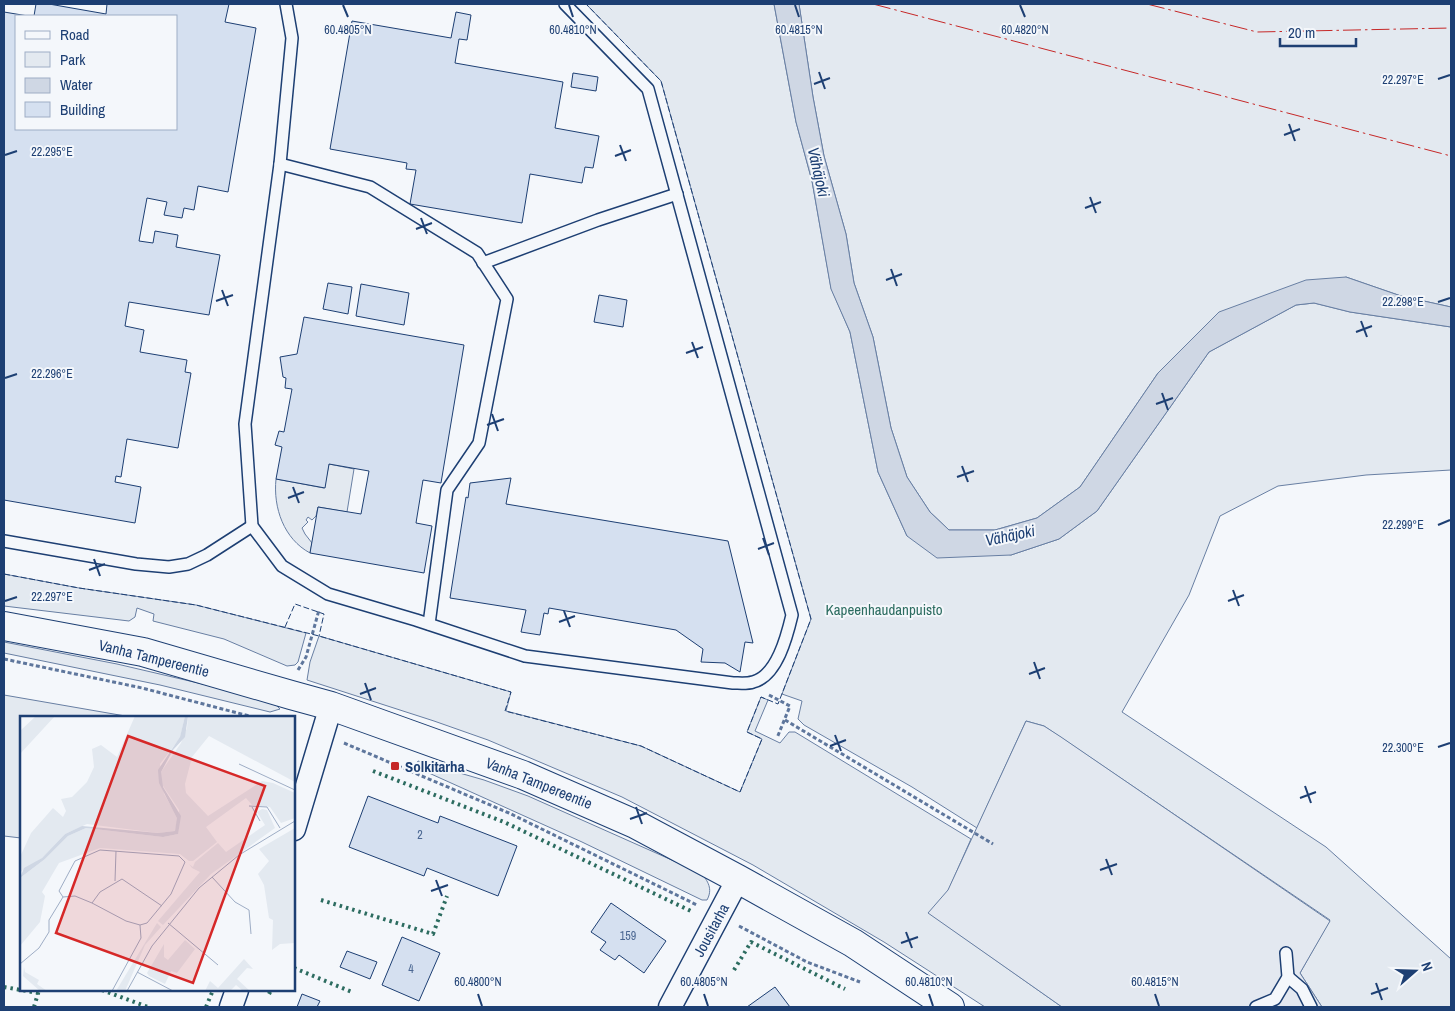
<svg xmlns="http://www.w3.org/2000/svg" width="1455" height="1011" viewBox="0 0 1455 1011" font-family="'Archivo Narrow',sans-serif">
	<rect width="100%" height="100%" fill="#f4f7fb"/>
	<!-- green -->
	<g fill="#e3e9f0" stroke="#687fa3">
		<polygon points="586,4 774,4 796,122 812,181 831,288 850,332 878,472 907,536 1011,555 1059,539 1097,511 1209,352 1296,305 1314,303 1350,312 1451,327 1451,470 1366,475 1278,486 1220,516 1189,595 1122,712 1326,847 1451,959 1451,1007 1322,1007 1300,973 1330,920 1044,726 1026,721 977,828 912,787 804,725 798,719 802,701 782,694 811,619 661,81"/>
		<polygon points="799,4 1451,4 1451,307 1401,296 1346,277 1158,373 1080,487 1037,518 995,530 949,530 930,512 907,477 891,428 873,337 854,283 846,234 824,156 813,97"/>
		<path d="M329,464L354,469L347,512L318,507L316,516L312,520L308,517L306,520L308,522L302,528L305,534L312,543L310,553C284,539 273,508 276,479L324,488Z"/>
		<polygon points="4,574 79,588 196,605 306,633 298,662 295,665 287,666 224,639 153,621 154,614 137,608 135,617 129,621 4,606"/>
		<polygon points="319,636 511,692 506,711 641,746 740,792 762,739 747,732 761,697 768,700 755,731 780,743 789,732 795,732 971,839 948,891 929,913 1062,1007 985,1007 884,942 753,865 622,797 488,740 434,721 307,680 310,662"/>
		<polygon points="4,642 117,664 228,690 276,705 280,709 270,712 160,685 4,653"/>
		<polygon points="4,695 131,717 21,717 21,838 4,836"/>
		<path d="M418,761L484,780L528,796L701,873C708,881 713,889 707,900H702L582,842L420,769L416,767V765Z"/>
	</g>
	<!-- parking -->
	<polygon fill="#e3e8f0" stroke="#687fa3" points="1026,721 1044,726 1061,737 1330,921 1300,973 1322,1007 1062,1007 928,913 948,890"/>
	<!-- water -->
	<polygon fill="#cfd7e4" stroke="#687fa3" points="774,4 799,4 813,97 824,156 846,234 854,283 873,337 891,428 907,477 930,512 949,530 995,530 1037,518 1080,487 1158,373 1219,312 1306,280 1346,277 1401,296 1451,307 1451,327 1350,312 1314,303 1296,305 1209,352 1097,511 1059,539 1011,555 937,558 907,536 878,472 850,332 831,289 812,181 796,122"/>
	<!-- building -->
	<g fill="#d5e0f0" stroke="#1d3f73">
		<polygon points="36,4 49,4 106,14 107,4 229,4 225,22 256,28 228,192 198,186 194,210 184,208 182,218 164,215 167,202 147,198 139,241 153,243 155,231 178,235 176,247 220,255 209,315 129,302 125,326 144,330 140,352 187,360 185,372 191,373 178,448 127,439 121,477 116,476 115,482 141,487 135,523 4,500 4,12 28,16 16,16 16,129 176,129 176,16 34,16"/>
		<polygon points="456,12 471,15 467,40 459,39 455,63 563,82 555,128 599,136 593,168 585,167 582,183 530,174 522,223 410,204 416,170 406,169 407,163 330,149 352,21 451,38"/>
		<polygon points="573,73 598,77 596,91 571,87"/>
		<polygon points="328,283 352,287 348,314 323,309"/>
		<polygon points="361,284 409,293 404,325 356,316"/>
		<polygon points="599,295 627,300 623,327 594,322"/>
		<polygon points="304,317 464,345 441,483 423,480 416,523 432,526 424,573 310,553 318,507 361,514 369,471 329,464 325,488 276,479 282,447 275,445 279,431 284,432 292,389 285,388 286,378 283,377 280,357 297,354"/>
		<polygon points="511,478 506,504 728,541 753,643 745,642 740,672 725,663 701,662 703,649 676,630 549,608 548,614 544,613 540,635 521,632 526,610 450,598 466,497 468,498 470,483"/>
		<polygon points="368,796 438,823 440,816 517,846 498,896 427,868 424,876 349,847"/>
		<polygon points="611,903 666,941 644,973 619,955 615,960 600,950 606,942 591,932"/>
		<polygon points="402,937 440,953 419,1001 382,985"/>
		<polygon points="347,951 377,962 370,979 340,967"/>
		<polygon points="775,987 790,1007 747,1007"/>
		<polygon points="302,994 320,1001 317,1007 297,1007"/>
	</g>
	<g fill="none" stroke-linecap="round" stroke-linejoin="round">
		<defs>
			<g id="service">
				<polyline points="286,4 292,38 280,164 370,187 477,253 507,299 479,443 447,490 429,624"/>
				<path d="M280,164L245,424L252,526L282,566L328,594L416,620L525,656L733,683C739,683 747,684 753,682C777,676 787,636 792,615L648,89L565,4"/>
				<polyline points="483,263 598,220 677,194"/>
				<polyline points="4,541 136,564 169,567 188,564 207,555 252,526"/>
				<polyline points="1288,977 1302,989 1311,1007"/>
				<polyline points="1256,1007 1275,999 1288,977 1286,953"/>
			</g>
			<g id="minor">
				<polyline points="294,829 331,706"/>
				<polyline points="231,1007 237,990"/>
				<polyline points="670,1007 738,879"/>
			</g>
			<polyline id="secondary" points="4,626 143,652 291,695 331,706 523,775 635,824 738,879 853,943 950,1007"/>
		</defs>
		<!-- service casing -->
		<use href="#service" stroke="#1d3f73" stroke-width="14"/>
		<!-- minor casing -->
		<use href="#minor" stroke="#1d3f73" stroke-width="25"/>
		<!-- secondary casing -->
		<use href="#secondary" stroke="#1d3f73" stroke-width="30"/>
		<!-- path -->
		<g stroke="#5e769c" stroke-width="3" stroke-dasharray="4 2.5" stroke-linecap="butt">
			<polyline points="4,659 142,688 253,717"/>
			<polyline points="298,670 306,657 319,610"/>
			<polyline points="769,695 790,706 777,738"/>
			<polyline points="785,720 993,844"/>
			<polyline points="344,743 509,813 697,905"/>
			<polyline points="739,926 807,962 860,982"/>
		</g>
		<!-- service -->
		<use href="#service" stroke="#f4f7fb" stroke-width="11"/>
		<!-- minor -->
		<use href="#minor" stroke="#f4f7fb" stroke-width="22"/>
		<!-- secondary -->
		<use href="#secondary" stroke="#f4f7fb" stroke-width="28"/>
		<!-- hedge -->
		<g stroke="#2c6c60" stroke-width="4" stroke-dasharray="2.5 4" stroke-linecap="butt">
			<polyline points="373,771 504,822 693,912"/>
			<polyline points="321,900 433,934 447,896"/>
			<polyline points="294,968 352,992"/>
			<polyline points="734,970 751,942 845,989"/>
			<polyline points="4,987 38,993"/>
			<polyline points="102,990 148,1007"/>
			<polyline points="269,994 271,990"/>
			<polyline points="34,1007 39,990"/>
			<polyline points="206,1007 213,990"/>
		</g>
		<!-- fence -->
		<g stroke="#1d3f73" stroke-width="1" stroke-dasharray="6 2.5" stroke-linecap="butt">
			<polyline points="4,574 79,588 196,605 319,636 511,692 505,711 641,746 740,792 762,739 747,732 761,697 778,704 811,619 661,81 586,4"/>
			<polyline points="285,627 295,604 324,614 319,636"/>
		</g>
		<!-- power -->
		<g stroke="#c62828" stroke-width="1" stroke-dasharray="18 4 2.5 4" stroke-linecap="butt">
			<polyline points="873,4 1451,156"/>
			<polyline points="1147,4 1257,32 1451,28"/>
		</g>
	</g>
	<!-- ticks -->
	<path fill="none" stroke="#1d3f73" stroke-width="2" d="M343,5L348,17M569,5L573,17M795,5L799,17M1020,5L1025,17M819,72L825,89M1438,79L1450,75M814,84L830,78M1289,124L1295,141M1284,135L1300,129M620,145L626,161M5,155L17,151M615,156L631,150M1090,197L1096,213M1085,208L1101,202M421,218L427,234M416,229L432,223M891,269L897,286M886,280L902,274M222,290L228,306M216,301L233,295M1438,302L1450,298M1361,321L1367,337M1356,332L1372,326M692,342L698,358M686,353L703,347M5,378L17,374M1162,393L1168,410M1156,404L1173,398M492,414L498,431M487,425L504,419M962,466L968,482M957,477L974,471M293,487L299,503M288,498L304,492M1438,525L1450,520M763,538L769,555M758,549L774,543M94,559L100,576M89,570L105,564M1233,590L1239,606M5,601L17,597M1228,601L1244,595M564,611L570,627M559,622L575,616M1034,662L1040,679M1029,674L1045,668M365,683L371,700M360,694L376,688M835,735L841,751M830,746L846,740M1438,747L1450,743M1305,786L1311,803M1300,798L1316,792M636,807L642,824M630,819L647,813M1106,859L1112,875M1100,870L1117,864M436,880L442,896M431,891L448,885M906,932L912,948M901,943L918,937M1376,983L1382,1000M478,994L482,1006M704,994L708,1006M929,994L933,1006M1155,994L1159,1006M1371,994L1388,988"/>
	<!-- markers -->
	<rect fill="#c62828" stroke="#f4f7fb" stroke-width="2" x="390" y="761" width="10" height="10" rx="2.5"/>
	<g text-anchor="middle" dominant-baseline="central" stroke-width="4" stroke-linejoin="round" paint-order="stroke">
		<!-- number labels -->
		<g font-size="12" fill="#4b6792">
			<text x="420" y="835">2</text>
			<text x="628" y="936">159</text>
			<text x="411" y="969">4</text>
		</g>
		<!-- park labels -->
		<g font-size="15" fill="#2c6c60" stroke="#f4f7fb">
			<text x="884" y="609">Kapeenhaudanpuisto</text>
		</g>
		<!-- street labels -->
		<g font-size="15" fill="#1d3f73" stroke="#f4f7fb">
			<text transform="translate(154 658) rotate(14)">Vanha Tampereentie</text>
			<text transform="translate(539 783) rotate(22)">Vanha Tampereentie</text>
			<text transform="translate(711 930) rotate(-62)">Jousitarha</text>
		</g>
		<!-- poi labels -->
		<g font-size="15" font-weight="bold" fill="#1d3f73" stroke="#f4f7fb" text-anchor="start">
			<text x="405" y="766">Solkitarha</text>
		</g>
		<!-- water labels -->
		<g font-size="16" font-style="italic" fill="#1d3f73" stroke="#f4f7fb">
			<text transform="translate(819 172) rotate(77)">Vähäjoki</text>
			<text transform="translate(1010 535) rotate(-12)">Vähäjoki</text>
		</g>
	</g>
	<!-- overview -->
	<g transform="translate(20 716)">
		<rect width="275" height="275" fill="#f4f7fb"/>
		<path d="M16,0H35L0,38V15ZM115,0H165L160,22L140,48L144,78L158,102L155,115L138,117L67,108L45,118L22,142L0,156V141L11,117L33,92L43,101L46,95L41,83L52,81L67,66L74,51L72,33L81,29L97,41ZM168,0H275V66L189,20L172,41L165,68L166,77L188,100L242,65L253,67L275,77V102L261,107L250,91L232,89L226,82L186,111L197,126L173,145H169L160,138L80,132L39,147L22,176L25,180L20,206L0,230V162L25,143L48,120L66,112L143,121L158,118L159,94L143,70L141,56L161,27L167,12ZM242,93L247,94L255,112L191,158L143,209L138,205L180,156L172,152L169,148L173,151L175,146L198,127L206,136L245,109L237,96ZM275,112V227L260,228L252,234L253,204L249,202L244,169L238,158L249,145L239,133ZM137,207L141,211L125,229L105,275H96ZM165,224L175,233L157,257L151,255L145,268L129,260L127,257L144,228V241L148,244ZM224,243L233,253L227,252L217,263L230,275H223L216,269L210,275H185L190,265L198,272ZM4,251L5,256L19,264L17,268L27,275H20L3,260Z" fill="#e3e9f0"/>
		<path d="M165,0H168L165,21L153,34L141,56L143,71L161,100L158,118L143,121L66,112L48,120L25,143L0,162L4,152L22,142L45,118L62,110L138,117L155,115L157,102L139,67L138,54L160,21Z" fill="#cfd7e4"/>
		<path fill="none" stroke="#9eadc5" stroke-width="1" d="M219,48L275,74M229,90L247,91L260,112M232,91L240,105M192,161L215,186L229,194L231,218M95,165L96,135M43,181L39,175L55,145L80,134L159,140L165,146L151,178L127,207L120,209L106,205L72,187M148,207L198,249M0,248L19,232L29,216V204L43,181L55,180L72,187L80,176L102,163L142,190M117,256L153,275M92,275L121,222L120,209M107,275L132,230L179,172L219,139L275,105"/>
		<path fill="#d62828" fill-opacity="0.15" stroke="#d62828" stroke-width="2.5" d="M108,20L245,70L173,267L36,217Z"/>
		<rect width="275" height="275" fill="none" stroke="#1d3f73" stroke-width="2.5"/>
	</g>
	<g font-size="12" text-anchor="middle" fill="#1d3f73" stroke="#f4f7fb" stroke-width="4" stroke-linejoin="round" paint-order="stroke">
		<text x="348" y="34">60.4805°N</text>
		<text x="573" y="34">60.4810°N</text>
		<text x="799" y="34">60.4815°N</text>
		<text x="1025" y="34">60.4820°N</text>
		<text x="1403" y="84">22.297°E</text>
		<text x="52" y="156">22.295°E</text>
		<text x="1403" y="306">22.298°E</text>
		<text x="52" y="378">22.296°E</text>
		<text x="1403" y="529">22.299°E</text>
		<text x="52" y="601">22.297°E</text>
		<text x="1403" y="752">22.300°E</text>
		<text x="478" y="986">60.4800°N</text>
		<text x="704" y="986">60.4805°N</text>
		<text x="929" y="986">60.4810°N</text>
		<text x="1155" y="986">60.4815°N</text>
	</g>
	<!-- border -->
	<rect width="1455" height="1011" fill="none" stroke="#1d3f73" stroke-width="10"/>
	<!-- legend -->
	<rect x="15" y="15" width="162" height="115" fill="#f4f7fb" stroke="#9eadc5"/>
	<rect x="25" y="31" width="25" height="8" fill="#f4f7fb" stroke="#9eadc5"/>
	<text x="60" y="40" font-size="15" fill="#1d3f73">Road</text>
	<rect x="25" y="52" width="25" height="15" fill="#e3e9f0" stroke="#9eadc5"/>
	<text x="60" y="65" font-size="15" fill="#1d3f73">Park</text>
	<rect x="25" y="78" width="25" height="15" fill="#cfd7e4" stroke="#9eadc5"/>
	<text x="60" y="90" font-size="15" fill="#1d3f73">Water</text>
	<rect x="25" y="102" width="25" height="15" fill="#d5e0f0" stroke="#9eadc5"/>
	<text x="60" y="115" font-size="15" fill="#1d3f73">Building</text>
	<!-- north arrow -->
	<g transform="translate(1415 971) rotate(70)" stroke="#f4f7fb" stroke-width="4" paint-order="stroke">
	<path d="M0-4L9 19L0 12L-9 19Z" fill="#1d3f73"/>
	<text y="-8" font-size="14" font-weight="bold" text-anchor="middle" fill="#1d3f73">N</text>
	</g>
	<!-- scale -->
	<path d="M1280 38v8h76v-8" fill="none" stroke="#1d3f73" stroke-width="2.5"/>
	<text x="1288" y="38" font-size="15" fill="#1d3f73" stroke="#f4f7fb" stroke-width="4" paint-order="stroke">20 m</text>
</svg>
